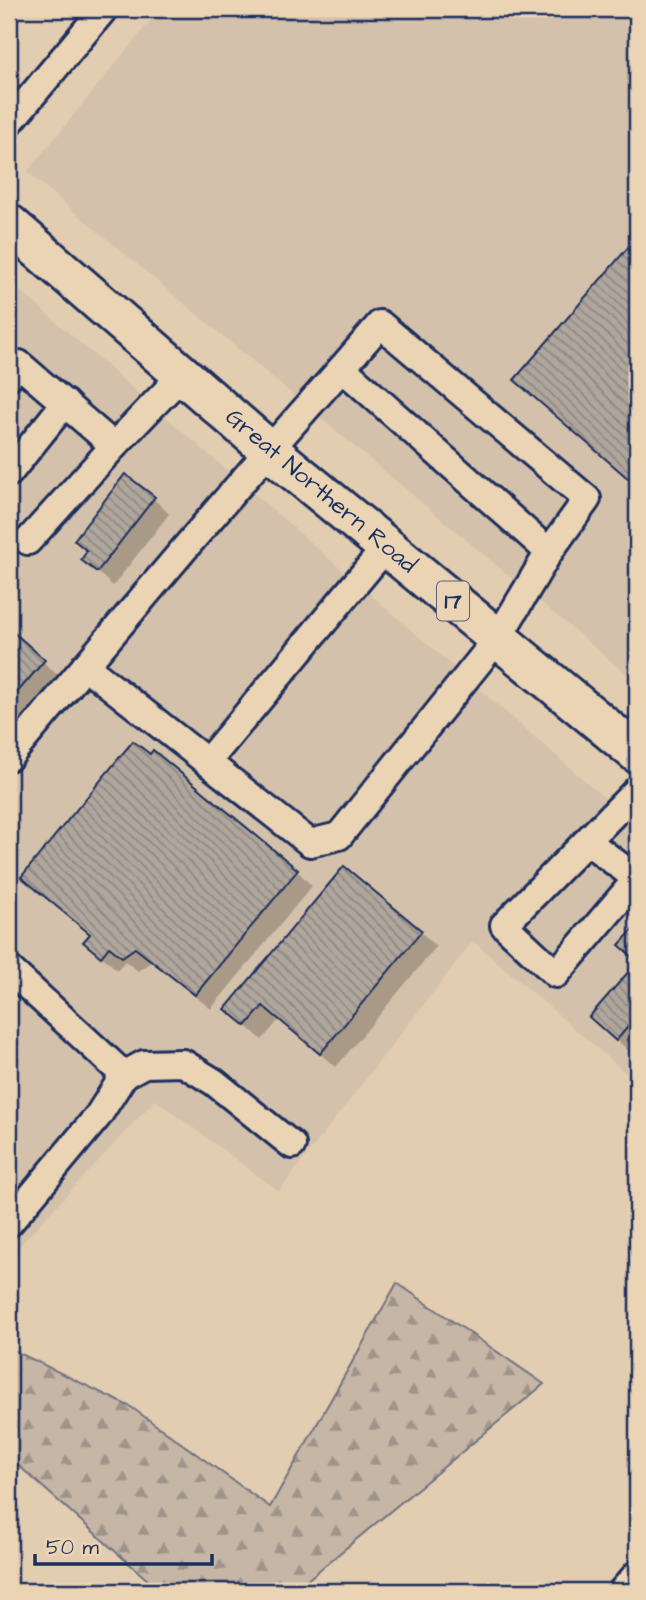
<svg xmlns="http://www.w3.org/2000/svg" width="646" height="1600" viewBox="0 0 646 1600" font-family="'Architects Daughter',sans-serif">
	<defs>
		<pattern id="forest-firs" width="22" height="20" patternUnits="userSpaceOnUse" patternTransform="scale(1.75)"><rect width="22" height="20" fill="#c5b6a5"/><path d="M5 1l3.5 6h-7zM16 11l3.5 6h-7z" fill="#9f948a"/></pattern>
		<pattern id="building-back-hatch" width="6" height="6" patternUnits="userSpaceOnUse" patternTransform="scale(1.75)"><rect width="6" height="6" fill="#b0a69c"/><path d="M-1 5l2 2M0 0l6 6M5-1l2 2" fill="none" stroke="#8e8882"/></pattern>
	</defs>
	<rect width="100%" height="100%" fill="#e3cdb1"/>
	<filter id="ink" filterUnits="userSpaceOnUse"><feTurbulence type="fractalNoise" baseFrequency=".0143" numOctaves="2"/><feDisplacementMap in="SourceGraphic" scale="14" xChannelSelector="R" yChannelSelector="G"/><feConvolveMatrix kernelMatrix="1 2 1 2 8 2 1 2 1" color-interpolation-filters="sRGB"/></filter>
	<g filter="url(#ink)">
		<!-- built -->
		<g fill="#d4c1ab">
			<polygon points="160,9 637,9 637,683 27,172"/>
			<polygon points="9,281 637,826 637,1083 473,941 279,1191 155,1100 9,1257"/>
		</g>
		<!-- forest -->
		<polygon fill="url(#forest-firs)" stroke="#707282" stroke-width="2" points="397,1283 544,1384 294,1591 160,1591 9,1457 9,1348 131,1407 270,1507"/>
		<!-- shadow -->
		<g fill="#0003">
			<polygon points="637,240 637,487 516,380"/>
			<polygon points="154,499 169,514 113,586 83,559"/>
			<polygon points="9,631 63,680 9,743"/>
			<polygon points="297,871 312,886 211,1009 151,962 138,971 125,961 117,970 86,942 91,936 23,877"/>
			<polygon points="421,932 436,947 336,1067 279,1020 262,1040 228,1009"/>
			<polygon points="637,965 637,1048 632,1054 592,1017"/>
		</g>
		<!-- building -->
		<g fill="url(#building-back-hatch)" stroke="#1b2f5e" stroke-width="2">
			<polygon points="637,237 637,486 514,380"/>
			<polygon points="125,474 155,497 97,572 81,560 87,551 74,540"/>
			<polygon points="9,628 45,660 9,702"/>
			<polygon points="133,741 150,754 153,750 298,870 195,995 135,948 122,957 109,947 101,957 83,942 90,934 21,877"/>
			<polygon points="344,866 422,931 320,1054 263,1006 246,1026 225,1009"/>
			<polygon points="637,925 637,961 619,945"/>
			<polygon points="637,962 637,1016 616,1041 589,1017"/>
			<polygon points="637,1029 637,1048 628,1040"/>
		</g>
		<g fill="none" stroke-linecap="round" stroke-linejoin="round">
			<defs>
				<g id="minor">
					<polyline points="9,123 104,9"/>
					<polyline points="342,368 380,324 587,499 549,552"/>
					<polyline points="9,376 19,364 114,446 184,373"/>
					<polyline points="9,473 65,403"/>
					<polyline points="28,541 114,446"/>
					<path d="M9,757C119,626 228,495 342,368L549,552L498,638L339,836L310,843L85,666"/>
					<polyline points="207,762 387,546"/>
					<polyline points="587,841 637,879 556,974 504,925 637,790"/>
					<polyline points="9,969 124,1075"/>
					<polyline points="9,1223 98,1116 124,1075 144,1064 183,1063 214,1082 292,1145"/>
					<polyline points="622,1591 637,1574"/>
				</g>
				<polyline id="highway" points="9,224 269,450 637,753"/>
			</defs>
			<!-- minor casing -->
			<use href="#minor" stroke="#1b2f5e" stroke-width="32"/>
			<!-- highway casing -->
			<use href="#highway" stroke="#1b2f5e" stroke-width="44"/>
			<!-- minor -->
			<use href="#minor" stroke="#ebd4b4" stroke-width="26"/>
			<!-- highway -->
			<use href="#highway" stroke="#ebd4b4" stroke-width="38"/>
		</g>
	</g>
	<g text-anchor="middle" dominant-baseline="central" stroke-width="7" stroke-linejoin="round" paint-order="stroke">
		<!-- shield labels -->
		<rect fill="#ebd4b4" stroke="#596078" stroke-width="2" x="437" y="581.5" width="32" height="39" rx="5"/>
		<g font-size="23" font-weight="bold" fill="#1b2f5e">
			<text x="453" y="601">17</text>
		</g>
		<!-- street labels -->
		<g font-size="24" fill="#1b2f5e" stroke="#ebd4b4">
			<text transform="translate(321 491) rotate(40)">Great Northern Road</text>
		</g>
	</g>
	<!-- margin -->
	<rect width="646" height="1600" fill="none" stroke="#ebd4b4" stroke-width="35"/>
	<rect x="18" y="18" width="611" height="1565" fill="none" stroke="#1b2f5e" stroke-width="2.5" filter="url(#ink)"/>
	<!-- scale -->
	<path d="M35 1554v10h177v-10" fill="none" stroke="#1b2f5e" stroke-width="3.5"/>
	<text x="46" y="1554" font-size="21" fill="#1b2f5e" stroke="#ebd4b4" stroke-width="5" paint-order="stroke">50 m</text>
</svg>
